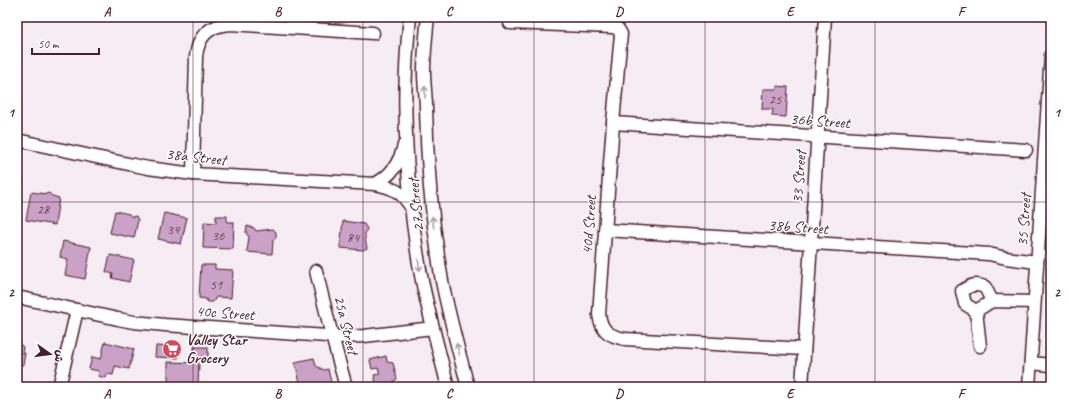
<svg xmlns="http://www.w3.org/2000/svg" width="1068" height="404" viewBox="0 0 1068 404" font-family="Caveat,'Playpen Sans Arabic',sans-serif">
	<rect width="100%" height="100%" fill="#f5ecf4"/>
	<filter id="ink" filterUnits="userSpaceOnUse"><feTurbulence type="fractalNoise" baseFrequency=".025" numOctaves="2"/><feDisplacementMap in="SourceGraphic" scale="8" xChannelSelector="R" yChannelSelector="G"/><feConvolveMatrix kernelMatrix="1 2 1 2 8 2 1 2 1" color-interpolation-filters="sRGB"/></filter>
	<g filter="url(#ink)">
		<!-- building -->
		<g fill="#cba2c7" stroke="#4a1f2b">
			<polygon points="777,86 788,87 786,117 772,116 773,109 762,109 763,89 776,89"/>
			<polygon points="17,177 23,178 20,199 17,199"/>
			<polygon points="31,192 46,194 49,193 52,196 59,198 55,225 26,220"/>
			<polygon points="115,211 129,214 132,217 136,216 138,220 134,238 110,233"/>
			<polygon points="164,213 187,218 181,244 158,239"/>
			<polygon points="216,216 227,216 227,222 234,222 233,249 203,248 204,222 216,223"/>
			<polygon points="343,221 364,224 367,229 365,233 365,240 366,243 367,248 363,250 340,248"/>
			<polygon points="247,226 254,228 256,231 273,229 276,232 276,238 273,240 272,254 247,252 249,237 246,233"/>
			<polygon points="63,241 91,247 85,279 65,275 68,259 60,257"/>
			<polygon points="110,255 134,260 129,282 112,278 113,274 106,272"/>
			<polygon points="201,265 215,265 215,269 233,270 231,298 216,297 213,302 207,302 206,299 199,298"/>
			<polygon points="105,342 134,349 129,369 115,366 113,375 107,374 106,378 98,376 99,371 89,369 92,357 101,359"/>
			<polygon points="17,343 20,344 23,347 22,353 25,353 23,365 17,364"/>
			<polygon points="156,346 179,347 178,358 155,357"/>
			<rect x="194" y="347" width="14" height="10"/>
			<polygon points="386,356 387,362 393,363 397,379 393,382 394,387 377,387 374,375 380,374 378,368 372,369 370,360"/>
			<polygon points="314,358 316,366 324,370 328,369 332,387 301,387 295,362"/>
			<polygon points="168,362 199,363 198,387 161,387 161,382 168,383"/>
		</g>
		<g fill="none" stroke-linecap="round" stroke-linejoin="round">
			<defs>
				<g id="minor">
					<path d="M410,17C402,85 405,156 413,223C416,245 419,268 424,290C431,322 440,355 448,387"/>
					<path d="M428,17C426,35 424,53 424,72C424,84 426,96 426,108C427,166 432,223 442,281C449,316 459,352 468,387"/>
					<path d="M510,23L613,27L618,29L621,34L613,123L599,314C601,331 609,336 625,339L804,349"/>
					<polyline points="613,123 1026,150"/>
					<path d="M17,140L119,162L148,168L193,174L375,184C394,188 401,191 411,207"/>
					<path d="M193,174L196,57C198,35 210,25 231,24L373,33"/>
					<path d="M375,184C391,176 400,163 404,145"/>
					<polyline points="605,230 989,254 1006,258 1037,262"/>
					<polyline points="316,271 332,336 346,387"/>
					<polyline points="17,297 118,319 134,322 165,325 342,337 364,336 433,328"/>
					<polyline points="976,311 992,301 1034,302"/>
					<path d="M980,346L976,311L965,304L962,291C971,285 975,283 985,287L992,301"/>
					<polyline points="1031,363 1051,365"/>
					<polyline points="59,387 77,310"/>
					<polyline points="802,387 825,17"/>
					<polyline points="1029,387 1051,55"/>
				</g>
			</defs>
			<!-- minor casing -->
			<use href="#minor" stroke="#4a1f2b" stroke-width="15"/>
			<!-- minor -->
			<use href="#minor" stroke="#fff" stroke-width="12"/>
		</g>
		<!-- one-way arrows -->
		<defs><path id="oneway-shaft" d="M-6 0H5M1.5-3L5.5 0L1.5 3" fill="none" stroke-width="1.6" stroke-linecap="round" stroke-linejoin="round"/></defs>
		<g stroke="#ae9aa0">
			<use href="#oneway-shaft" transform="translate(425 92) rotate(-92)"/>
			<use href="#oneway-shaft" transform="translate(433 222) rotate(-97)"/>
			<use href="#oneway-shaft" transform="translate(419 265) rotate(81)"/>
			<use href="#oneway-shaft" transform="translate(458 349) rotate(-105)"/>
		</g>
	</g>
	<!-- grid -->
	<path fill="none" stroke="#4a1f2b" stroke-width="1" stroke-opacity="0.55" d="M193,17V387M363,17V387M534,17V387M705,17V387M875,17V387M17,202H1051"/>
	<!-- icons -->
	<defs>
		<symbol id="supermarket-disc" viewBox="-11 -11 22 22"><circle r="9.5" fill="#d1495b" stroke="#fff"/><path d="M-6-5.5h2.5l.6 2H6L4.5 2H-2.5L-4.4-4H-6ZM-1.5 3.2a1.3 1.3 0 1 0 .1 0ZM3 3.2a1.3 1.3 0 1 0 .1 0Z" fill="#fff"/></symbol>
	</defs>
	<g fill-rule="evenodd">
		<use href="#supermarket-disc" x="161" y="338" width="22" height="22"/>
	</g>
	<g text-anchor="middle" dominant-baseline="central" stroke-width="3" stroke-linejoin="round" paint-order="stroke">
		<!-- number labels -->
		<g font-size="14" fill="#6a4052">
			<text x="775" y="99">25</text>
			<text x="43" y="209">28</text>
			<text x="173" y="229">34</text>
			<text x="218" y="235">36</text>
			<text x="353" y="237">84</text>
			<text x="216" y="284">51</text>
		</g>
		<!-- street labels -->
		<g font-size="16" fill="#4a1f2b" stroke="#fff">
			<text transform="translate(820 121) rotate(4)">36b Street</text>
			<text transform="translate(196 157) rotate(6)">38a Street</text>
			<text transform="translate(799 177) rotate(-86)">33 Street</text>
			<text transform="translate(416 205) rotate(-96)">27 Street</text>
			<text transform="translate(1024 220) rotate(-86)">35 Street</text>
			<text transform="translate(589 225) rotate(-86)">40d Street</text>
			<text transform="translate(798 227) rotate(4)">38b Street</text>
			<text transform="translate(225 313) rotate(4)">40c Street</text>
			<text transform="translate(346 325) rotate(76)">25a Street</text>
		</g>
		<!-- poi labels -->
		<g font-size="16" font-weight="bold" fill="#4a1f2b" stroke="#fff" text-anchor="start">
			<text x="186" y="340">Valley Star<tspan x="186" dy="18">Grocery</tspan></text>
		</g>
	</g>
	<!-- margin -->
	<rect width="1068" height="404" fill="none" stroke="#fff" stroke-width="44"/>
	<!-- north arrow -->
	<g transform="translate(50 354) rotate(104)" stroke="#ffffff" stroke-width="3" paint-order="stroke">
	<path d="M0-3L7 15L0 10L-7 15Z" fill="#4a1f2b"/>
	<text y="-6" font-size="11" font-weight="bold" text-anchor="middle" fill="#4a1f2b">ش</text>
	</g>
	<!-- scale -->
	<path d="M32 48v6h67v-6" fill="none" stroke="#4a1f2b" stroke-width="2"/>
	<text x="38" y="48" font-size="12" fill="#4a1f2b" stroke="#ffffff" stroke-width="3" paint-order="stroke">50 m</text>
	<rect x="22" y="22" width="1024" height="360" fill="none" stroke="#4a1f2b" stroke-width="1.5"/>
	<g font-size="13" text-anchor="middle" font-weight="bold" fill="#4a1f2b">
		<text x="107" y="16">A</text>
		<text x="278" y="16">B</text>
		<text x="449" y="16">C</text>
		<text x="619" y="16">D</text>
		<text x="790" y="16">E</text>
		<text x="961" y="16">F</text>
		<text x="11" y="117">1</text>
		<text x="1057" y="117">1</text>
		<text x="11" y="297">2</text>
		<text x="1057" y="297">2</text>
		<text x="107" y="398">A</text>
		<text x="278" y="398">B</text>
		<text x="449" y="398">C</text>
		<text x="619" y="398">D</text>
		<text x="790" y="398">E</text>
		<text x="961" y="398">F</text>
	</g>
</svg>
